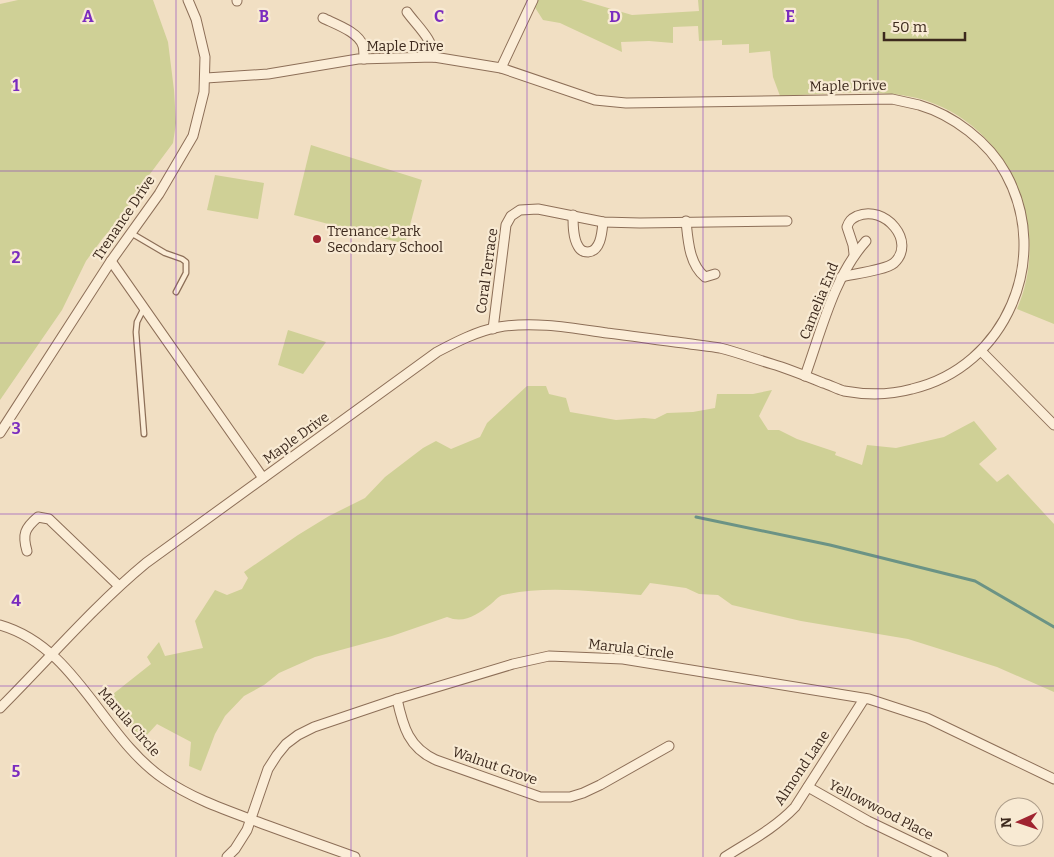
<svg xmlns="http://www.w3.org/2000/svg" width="1054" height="857" viewBox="0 0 1054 857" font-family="Bitter,serif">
	<rect width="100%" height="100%" fill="#f1dfc3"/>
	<!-- green -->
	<g fill="#cfd096">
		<polygon points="18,0 153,0 168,42 174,90 176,123 173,143 138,190 122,216 103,238 86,261 62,310 0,400 0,4"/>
		<path d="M537,0H581L632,15L699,11L698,0H1054V324L1017,309C1054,224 1006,121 917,98C878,88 821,94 780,96L773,77L770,51L749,53V44L722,45V40L699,41L698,26L673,27V43L649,41L621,42L622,52L560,23L543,20L534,6Z"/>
		<polygon points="311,145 422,180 405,244 294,215"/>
		<polygon points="215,175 264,183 258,219 207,210"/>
		<polygon points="288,330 326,342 303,374 278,365"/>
		<path d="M527,386H546L549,394L566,398L570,412L616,420L644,418L655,419L667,413L693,412L715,408L717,394H753L772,390L759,416L768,430H779L797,439L836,452L835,455L862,465L867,445L896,448L944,437L974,421L997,449L979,464L997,482L1008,474L1054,524V692L997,667L908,639L801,621L732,605L718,595L699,594L686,588L650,583L641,595C599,592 544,585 503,595C498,596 495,601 491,604C477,615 464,624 447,617L392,636L315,657L279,673L264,685L244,696L225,716L215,734L201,771L189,766L191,742L157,724L145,737L132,729L108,698L151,664L147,657L159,642L165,656L203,648L195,621L215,590L227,595L242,589L248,578L244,572L298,535L329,516L365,498L385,477L423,448L436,441L451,449L480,437L487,423Z"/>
	</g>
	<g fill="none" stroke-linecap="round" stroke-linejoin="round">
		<!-- stream -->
		<polyline stroke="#6b9385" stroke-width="3" points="696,517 830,545 975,581 1054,627"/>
		<defs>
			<g id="service">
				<polyline points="131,233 165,253 182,259 186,262 186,273 176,292"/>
				<polyline points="144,308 137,322 136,332 144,434"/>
			</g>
			<g id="minor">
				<polyline points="237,1 237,0"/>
				<path d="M407,12C417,26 433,39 434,57"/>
				<path d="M323,18C335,24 359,32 363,46C364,50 364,55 364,59"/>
				<polyline points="501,68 533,0"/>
				<path d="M573,215C573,225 573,238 578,246C580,250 584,252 588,252C601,251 602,232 603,222"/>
				<path d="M686,221C688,240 689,264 705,277L715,274"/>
				<polyline points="111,261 263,478"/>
				<path d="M841,277C853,274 886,270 894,263C917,242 885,204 857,216C851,219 849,221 847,227L853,245L854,254"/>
				<polyline points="493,329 506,225 511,216 520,210 538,209 603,222 640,223 787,221"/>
				<polyline points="982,352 1054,425"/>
				<path d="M805,376C821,332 834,276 866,241"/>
				<polyline points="0,433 111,261 159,194 193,136 204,92 205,57 196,19 188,0"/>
				<path d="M27,551C22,534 25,528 38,517L49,519L119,586"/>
				<path d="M0,625C77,647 102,737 164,779C193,799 226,810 258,822C290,834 322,845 355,857"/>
				<path d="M397,699C403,727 409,748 436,760L540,797H570L583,793L600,785L669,746"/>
				<path d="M0,708C49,659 93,607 146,563L437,352C456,342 477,331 499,327C535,321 572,328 607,333C633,336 658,340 684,343C696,345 708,346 720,348C737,352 755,359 772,364C789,369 806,376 823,383C830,385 837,389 844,391C866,395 890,395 912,389C1006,367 1052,258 1006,174C989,142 953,115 919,105C910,103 901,101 892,99L626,103L595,100L501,68L434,57L358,59L268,74L206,78"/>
				<polyline points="808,787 868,821 943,857"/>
				<polyline points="227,857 235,849 247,830 268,769 277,755 286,744 298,735 314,727 397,699 513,664 549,656 623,659 869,699 927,718 1054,779"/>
				<path d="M725,857C750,841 774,829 795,807L864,699"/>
			</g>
		</defs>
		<!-- service casing -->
		<use href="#service" stroke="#8d6f58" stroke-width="7"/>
		<!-- minor casing -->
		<use href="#minor" stroke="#8d6f58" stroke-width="11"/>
		<!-- service -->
		<use href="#service" stroke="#fbedd7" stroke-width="4.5"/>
		<!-- minor -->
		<use href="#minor" stroke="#fbedd7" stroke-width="9"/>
	</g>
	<!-- grid -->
	<path fill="none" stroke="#7b2cbf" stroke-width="1" stroke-opacity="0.55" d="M176,0V857M351,0V857M527,0V857M703,0V857M878,0V857M0,171H1054M0,343H1054M0,514H1054M0,686H1054"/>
	<!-- markers -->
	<circle fill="#a02430" stroke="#f8ead3" stroke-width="2" cx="317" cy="239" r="5"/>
	<g text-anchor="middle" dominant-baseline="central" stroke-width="4.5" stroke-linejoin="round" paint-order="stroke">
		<!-- street labels -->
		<g font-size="14" fill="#3c291d" stroke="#f8ead3">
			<text x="405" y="46">Maple Drive</text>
			<text transform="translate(848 86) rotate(-1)">Maple Drive</text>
			<text transform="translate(124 218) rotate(-56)">Trenance Drive</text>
			<text transform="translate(487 271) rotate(-82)">Coral Terrace</text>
			<text transform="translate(819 301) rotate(-68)">Camelia End</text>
			<text transform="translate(296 438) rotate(-36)">Maple Drive</text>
			<text transform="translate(631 649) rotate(7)">Marula Circle</text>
			<text transform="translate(129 722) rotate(49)">Marula Circle</text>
			<text transform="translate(495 766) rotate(19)">Walnut Grove</text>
			<text transform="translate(802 768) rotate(-56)">Almond Lane</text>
			<text transform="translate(881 810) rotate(27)">Yellowwood Place</text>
		</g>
		<!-- poi labels -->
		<g font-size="14" fill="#3c291d" stroke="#f8ead3" text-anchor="start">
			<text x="327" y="231">Trenance Park<tspan x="327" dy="16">Secondary School</tspan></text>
		</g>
	</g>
	<g font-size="16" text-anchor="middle" font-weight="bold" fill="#7b2cbf" stroke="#f8ead3" stroke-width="4.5" stroke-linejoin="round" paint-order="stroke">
		<text x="88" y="22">A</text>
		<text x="264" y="22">B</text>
		<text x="439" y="22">C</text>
		<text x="615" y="22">D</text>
		<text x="790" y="22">E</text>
		<text x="16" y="91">1</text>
		<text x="16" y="263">2</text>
		<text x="16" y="434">3</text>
		<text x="16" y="606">4</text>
		<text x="16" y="777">5</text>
	</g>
	<!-- north arrow -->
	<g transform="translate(1019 822) rotate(267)"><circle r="24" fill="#f8ead3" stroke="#ad9d8a"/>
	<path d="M0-4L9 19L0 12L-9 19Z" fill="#a02430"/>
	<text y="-8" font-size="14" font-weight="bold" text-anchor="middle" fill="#3c291d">N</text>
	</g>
	<!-- scale -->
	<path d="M884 32v8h81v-8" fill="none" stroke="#3c291d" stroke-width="2.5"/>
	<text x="892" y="32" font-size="15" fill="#3c291d" stroke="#f8ead3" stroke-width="4" paint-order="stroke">50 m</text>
</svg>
